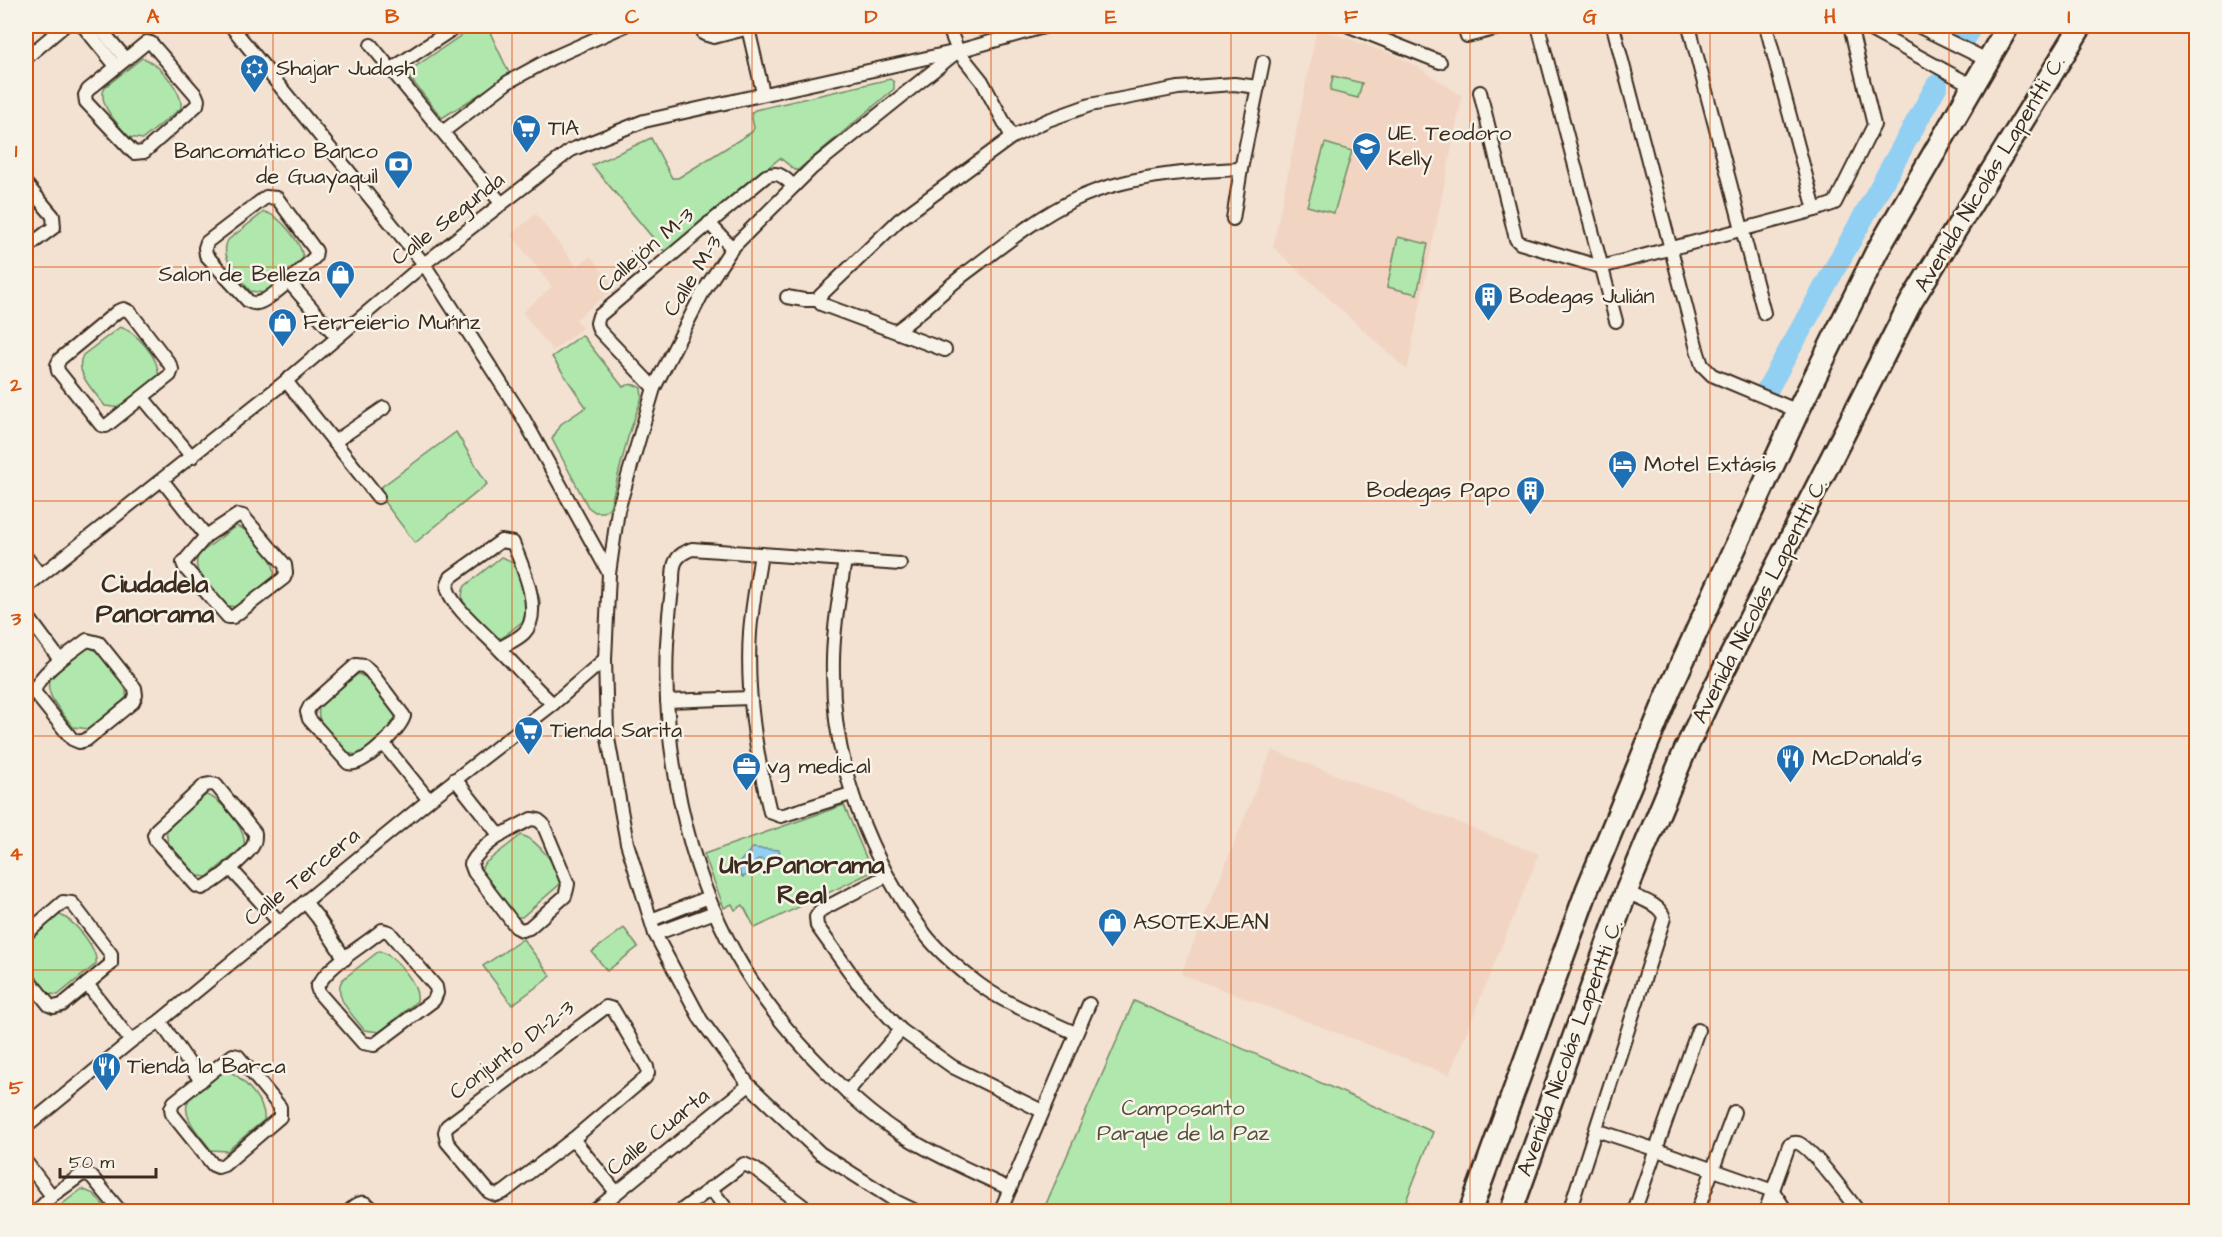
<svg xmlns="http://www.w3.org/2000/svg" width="2222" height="1237" viewBox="0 0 2222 1237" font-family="'Architects Daughter',sans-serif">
	<rect width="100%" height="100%" fill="#f3e1d2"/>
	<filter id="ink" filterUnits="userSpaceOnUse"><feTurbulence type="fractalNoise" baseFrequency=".0167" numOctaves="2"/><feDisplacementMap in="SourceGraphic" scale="12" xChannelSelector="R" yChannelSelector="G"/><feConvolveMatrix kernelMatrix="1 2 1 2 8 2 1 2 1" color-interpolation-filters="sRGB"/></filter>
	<g filter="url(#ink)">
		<!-- built -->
		<g fill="#f1d5c2">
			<polygon points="1317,28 1395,55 1420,68 1462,96 1407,370 1273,247"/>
			<polygon points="536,214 577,267 591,256 615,288 576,319 582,328 553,351 522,312 552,287 511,234"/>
			<polygon points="1272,750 1539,854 1449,1075 1181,974"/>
		</g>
		<!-- green -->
		<g fill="#afe7ac" stroke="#758865" stroke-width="1.5">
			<polygon points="475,26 487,26 510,75 442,118 406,73"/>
			<path d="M142,58C158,62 183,91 181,108L143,139L128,137C118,123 96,104 105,87Z"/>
			<polygon points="1333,76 1362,83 1358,98 1330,91"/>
			<polygon points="890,79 894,82 894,89 798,170 795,170 780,158 667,251 663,250 592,165 651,138 672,178 678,178 752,132 754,128 751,113 755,110"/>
			<polygon points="1325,143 1352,151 1334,213 1307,206"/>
			<path d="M264,212C280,215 305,246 303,262L265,293L250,291C240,277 218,258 228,240Z"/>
			<polygon points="1398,237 1428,244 1417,294 1387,287"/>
			<path d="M120,327C136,331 161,360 158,377L121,408L105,406C95,392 73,373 83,355Z"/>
			<path d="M582,335L623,387C630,383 634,384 641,388L642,397L628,437L610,507L604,512H595L588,507L552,439L561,424L586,407L552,357Z"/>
			<polygon points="456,432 487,484 415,543 376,491"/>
			<path d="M236,526C252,530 277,560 274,576L237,607L221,605C211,591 189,572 199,554Z"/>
			<path d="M501,557C517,561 543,591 540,607L502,638L487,637C477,623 454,603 465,586Z"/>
			<path d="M88,647C103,651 129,681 126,698L89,729L73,727C63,713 41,693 51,676Z"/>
			<path d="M358,674L370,679L397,716L396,724L359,755L343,753C333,739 311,720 321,703Z"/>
			<path d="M206,795C222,799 247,830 244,846L207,877L191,875C181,861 159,841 169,824Z"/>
			<polygon points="844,805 872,872 755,928 743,905 735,910 732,904 724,908 704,854"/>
			<path d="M521,835C537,839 562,870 559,885L522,917H516L481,879V870L484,864Z"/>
			<path d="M57,914C73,918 98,948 96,964L58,995L43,993L26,970V938Z"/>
			<polygon points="624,928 638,947 607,971 592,952"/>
			<polygon points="523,939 551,976 512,1005 483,966"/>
			<path d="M379,951C395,955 420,985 417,1001L380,1032L364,1030C354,1016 332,997 342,980Z"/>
			<polygon points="1134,1001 1433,1132 1402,1211 1043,1211"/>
			<path d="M225,1070C241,1074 267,1104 264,1120L227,1151L211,1150C201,1136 179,1116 189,1099Z"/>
			<polygon points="82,1189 94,1194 108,1211 53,1211"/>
		</g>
		<!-- water -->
		<polygon fill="#91d0f2" stroke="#6f8e9d" stroke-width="1.5" points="752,848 779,850 780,853 776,861 758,859 747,875 743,877 740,874 739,863"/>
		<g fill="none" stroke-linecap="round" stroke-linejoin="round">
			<!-- river -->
			<g stroke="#91d0f2" stroke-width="22">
				<polyline points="1964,38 1972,26"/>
				<polyline points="1767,390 1937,85"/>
			</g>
			<defs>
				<g id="minor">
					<polyline points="83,26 116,66"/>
					<polyline points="98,26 125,58"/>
					<polyline points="231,26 424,264 522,416 609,573"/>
					<polyline points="702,26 704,34 714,37 757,26"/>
					<polyline points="948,26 958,51 982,81 1012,137"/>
					<polyline points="1349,26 1440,62"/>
					<polyline points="1464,26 1467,36 1507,26"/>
					<polyline points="1538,26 1616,321"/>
					<polyline points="1613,26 1698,353 1702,365 1712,375 1798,411"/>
					<polyline points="1689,26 1764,313"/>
					<polyline points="1766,26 1815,210"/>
					<polyline points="1863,26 1973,86"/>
					<polyline points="1918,26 1987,60"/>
					<polyline points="748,28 763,93"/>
					<polygon points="147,42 151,43 196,95 198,100 197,105 144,152 134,153 86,102 85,95 88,90"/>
					<polyline points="371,45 501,203"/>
					<polyline points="26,58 64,26"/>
					<polyline points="392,69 457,26"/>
					<polyline points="1480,92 1516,239 1520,243 1601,267 1815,210 1835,203 1874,125 1850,26"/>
					<polyline points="444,131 508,82 552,58 624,26"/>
					<polyline points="26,184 53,216 54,227 26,248"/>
					<path d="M266,197L277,198L316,251L315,257C305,266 269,302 257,303C253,304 252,303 248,301L206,255L205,248L207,242Z"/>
					<polyline points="1233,219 1241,169 1263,62"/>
					<polyline points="709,223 732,248"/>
					<polyline points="288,281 337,337"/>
					<polyline points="787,297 804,300 819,300 821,304 945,350"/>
					<polyline points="819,300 820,296 899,220 1012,137 1048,120 1090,105 1178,88 1234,84 1258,87"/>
					<polygon points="124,309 130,312 169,363 172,369 170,375 106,426 101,425 58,371 57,365 60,359 118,311"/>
					<path d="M896,331C921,314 942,291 966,273C1001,247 1037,217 1076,199C1125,176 1188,171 1241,169"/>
					<polyline points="286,381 378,497"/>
					<path d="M654,388L599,330L597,323L599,316L766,176C779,170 784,178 794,186"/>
					<polyline points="143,398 192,457"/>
					<polyline points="334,442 384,408"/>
					<polyline points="162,480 206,536"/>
					<polygon points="238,515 243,516 285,565 286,573 284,578 233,617 228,617 185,568 183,563 206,536"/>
					<path d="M761,554C757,580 752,606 750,632C746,693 756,753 770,812L781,816L851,794"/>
					<polyline points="26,557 40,575"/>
					<path d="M845,560C839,598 832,635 833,673C833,767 870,860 925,934C937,950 956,966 971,978C1001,1003 1041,1017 1075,1033"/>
					<path d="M900,564L692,549C685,552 678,555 675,563C673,568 673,575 673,581C670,602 668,623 667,644C662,745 686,866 736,955C759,996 791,1036 824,1069C846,1092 870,1114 896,1131C932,1154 971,1171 1010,1189"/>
					<polyline points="26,587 286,381 424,264 571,150 644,121 958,51 1047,26"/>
					<polyline points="26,614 60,660"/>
					<path d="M87,640L99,643L135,688L136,695L133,702L86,740L79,742L72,739L35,693C34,676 73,651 87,640Z"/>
					<path d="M500,648C507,644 518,639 524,633C544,613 522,565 513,543L501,541L451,577C449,581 446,585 448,590C453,608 487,635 500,650C518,668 534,687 553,704"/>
					<path d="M356,665L364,666L370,671L404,716C400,730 362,768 348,763L309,719L307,712L310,706Z"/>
					<polyline points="667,701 750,698"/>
					<polyline points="383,743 429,800"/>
					<polyline points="455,779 500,836"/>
					<path d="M211,784L216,785L255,833C255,839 255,843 252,847C242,860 217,882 202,888L197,886L156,841L154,835L157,829L205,785Z"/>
					<path d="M531,819L538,820L543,824L568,884L567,889L565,896L529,928L522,930L516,927L474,872L471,864C483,842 510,830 531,819Z"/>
					<polyline points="230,868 279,922"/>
					<polyline points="886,876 821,910 816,917 817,926 857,982 901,1030 953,1067 1042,1111"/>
					<polyline points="305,902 318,918 345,959"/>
					<polyline points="651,920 709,897"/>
					<path d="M382,930L389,932L436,987L437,993L434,1000L374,1045L363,1043L319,993L317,987C329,964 362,947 382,930Z"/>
					<polyline points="26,934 63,902 72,903 111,954 111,964 62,1005 54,1007 49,1005 26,976"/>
					<polyline points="655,934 715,912"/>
					<polyline points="87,984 131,1041"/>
					<polygon points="606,1007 613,1009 647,1067 648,1073 645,1078 573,1139 504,1192 496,1195 489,1192 447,1142 445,1132 447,1126"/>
					<polyline points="160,1021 201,1081"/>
					<polygon points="233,1055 238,1056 280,1107 280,1117 224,1165 218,1167 213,1165 172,1114 171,1108 174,1102"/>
					<polyline points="847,1092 901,1030"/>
					<polyline points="26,1127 131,1041 160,1021 429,800 553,704 605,659"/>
					<polyline points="1596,1130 1657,1150 1773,1191 1787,1212"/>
					<polyline points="573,1139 616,1192"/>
					<polyline points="26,1162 52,1196"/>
					<polyline points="710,1188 729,1212"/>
					<polyline points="36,1212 52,1196 81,1175 87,1174 92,1177 121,1212"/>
					<path d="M348,1212C360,1201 364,1198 375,1212"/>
					<polyline points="593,1212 749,1085"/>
					<polyline points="679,1212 744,1164 755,1169 811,1212"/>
					<polyline points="918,1212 897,1202 820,1153 749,1085 701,1020 655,934 627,843 607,733 605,659 609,574 618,510 654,388 703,292 732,248 812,168 958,51"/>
					<polyline points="1000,1212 1089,1004"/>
					<path d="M1569,1212L1664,918C1661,904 1638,898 1626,892"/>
					<polyline points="1634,1212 1698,1030"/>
					<polyline points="1697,1212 1734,1112"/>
					<path d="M1765,1212L1789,1145C1793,1143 1794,1142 1798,1143C1812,1148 1848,1198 1859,1212"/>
				</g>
				<g id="trunk">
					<polyline points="1470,1212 1587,890 1670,689 1798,411 1876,253 2008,26"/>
					<polyline points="1511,1212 1626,892 1684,753 1714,689 1911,302 2081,26"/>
				</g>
			</defs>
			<!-- minor casing -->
			<use href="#minor" stroke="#3b2a1e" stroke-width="16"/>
			<!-- trunk casing -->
			<use href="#trunk" stroke="#3b2a1e" stroke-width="26"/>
			<!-- minor -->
			<use href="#minor" stroke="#f7f3e8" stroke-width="12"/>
			<!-- trunk -->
			<use href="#trunk" stroke="#f7f3e8" stroke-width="21"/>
		</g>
	</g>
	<!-- grid -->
	<path fill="none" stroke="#d7540e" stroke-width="1.5" stroke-opacity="0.55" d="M273,26V1212M512,26V1212M752,26V1212M991,26V1212M1231,26V1212M1470,26V1212M1710,26V1212M1949,26V1212M26,267H2196M26,501H2196M26,736H2196M26,970H2196"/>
	<!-- icons -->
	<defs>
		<symbol id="synagogue-pin" viewBox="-11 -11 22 30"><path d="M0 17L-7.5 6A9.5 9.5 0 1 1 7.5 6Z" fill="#1f6fb2" stroke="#f7f3e8"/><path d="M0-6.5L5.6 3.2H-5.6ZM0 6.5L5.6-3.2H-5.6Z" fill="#fff"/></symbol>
		<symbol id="supermarket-pin" viewBox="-11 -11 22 30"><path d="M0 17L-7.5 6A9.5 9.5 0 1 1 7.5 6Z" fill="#1f6fb2" stroke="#f7f3e8"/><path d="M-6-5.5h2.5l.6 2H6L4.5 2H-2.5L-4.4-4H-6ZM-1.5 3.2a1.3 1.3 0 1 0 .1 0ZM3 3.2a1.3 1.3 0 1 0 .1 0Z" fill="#fff"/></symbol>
		<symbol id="school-pin" viewBox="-11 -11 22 30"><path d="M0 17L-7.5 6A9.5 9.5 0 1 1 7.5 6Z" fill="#1f6fb2" stroke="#f7f3e8"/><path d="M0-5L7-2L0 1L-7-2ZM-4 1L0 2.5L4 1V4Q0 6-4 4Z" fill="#fff"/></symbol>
		<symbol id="bank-pin" viewBox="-11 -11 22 30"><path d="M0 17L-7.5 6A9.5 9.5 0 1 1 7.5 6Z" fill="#1f6fb2" stroke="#f7f3e8"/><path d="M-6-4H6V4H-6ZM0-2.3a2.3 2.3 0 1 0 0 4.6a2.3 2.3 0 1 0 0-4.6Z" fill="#fff"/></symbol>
		<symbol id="shop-pin" viewBox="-11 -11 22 30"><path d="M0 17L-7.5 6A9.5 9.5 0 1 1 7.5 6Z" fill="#1f6fb2" stroke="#f7f3e8"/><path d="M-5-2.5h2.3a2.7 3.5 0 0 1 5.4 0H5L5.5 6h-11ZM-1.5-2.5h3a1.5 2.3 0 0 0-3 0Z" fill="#fff"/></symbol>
		<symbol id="building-pin" viewBox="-11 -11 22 30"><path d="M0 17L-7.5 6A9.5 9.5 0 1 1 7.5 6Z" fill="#1f6fb2" stroke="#f7f3e8"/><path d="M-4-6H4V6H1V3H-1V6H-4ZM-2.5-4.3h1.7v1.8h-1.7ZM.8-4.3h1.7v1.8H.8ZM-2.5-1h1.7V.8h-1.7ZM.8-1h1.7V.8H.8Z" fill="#fff"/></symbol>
		<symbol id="hotel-pin" viewBox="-11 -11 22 30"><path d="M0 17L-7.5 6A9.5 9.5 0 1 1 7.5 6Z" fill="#1f6fb2" stroke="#f7f3e8"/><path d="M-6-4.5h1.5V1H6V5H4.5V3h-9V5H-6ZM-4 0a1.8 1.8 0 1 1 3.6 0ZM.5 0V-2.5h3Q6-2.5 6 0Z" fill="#fff"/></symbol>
		<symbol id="restaurant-pin" viewBox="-11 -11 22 30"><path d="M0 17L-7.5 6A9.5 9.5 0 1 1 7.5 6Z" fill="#1f6fb2" stroke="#f7f3e8"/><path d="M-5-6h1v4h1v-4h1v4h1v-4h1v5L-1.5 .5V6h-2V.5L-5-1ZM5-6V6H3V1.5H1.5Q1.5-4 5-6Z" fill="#fff"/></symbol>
		<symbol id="office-pin" viewBox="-11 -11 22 30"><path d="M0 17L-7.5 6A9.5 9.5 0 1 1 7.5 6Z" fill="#1f6fb2" stroke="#f7f3e8"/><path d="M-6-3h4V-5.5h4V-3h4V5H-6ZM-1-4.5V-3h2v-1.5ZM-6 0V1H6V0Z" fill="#fff"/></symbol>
	</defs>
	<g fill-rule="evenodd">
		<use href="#synagogue-pin" x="238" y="52" width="33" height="45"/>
		<use href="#supermarket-pin" x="510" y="112" width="33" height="45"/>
		<use href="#school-pin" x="1350" y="130" width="33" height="45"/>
		<use href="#bank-pin" x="382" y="148" width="33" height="45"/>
		<use href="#shop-pin" x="324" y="258" width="33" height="45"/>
		<use href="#building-pin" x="1472" y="280" width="33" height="45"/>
		<use href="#shop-pin" x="266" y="306" width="33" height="45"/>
		<use href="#hotel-pin" x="1606" y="448" width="33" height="45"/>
		<use href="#building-pin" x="1514" y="474" width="33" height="45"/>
		<use href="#supermarket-pin" x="512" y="714" width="33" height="45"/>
		<use href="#restaurant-pin" x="1774" y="742" width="33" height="45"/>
		<use href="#office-pin" x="730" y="750" width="33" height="45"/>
		<use href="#shop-pin" x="1096" y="906" width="33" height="45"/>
		<use href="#restaurant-pin" x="90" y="1050" width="33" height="45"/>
	</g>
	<g text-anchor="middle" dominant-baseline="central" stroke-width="5" stroke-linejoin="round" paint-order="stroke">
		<!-- poi labels -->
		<g font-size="22" fill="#3b2a1e" stroke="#f7f3e8" text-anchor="start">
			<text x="276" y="68">Shajar Judash</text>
			<text x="548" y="128">TIA</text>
			<text x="1388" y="133">UE. Teodoro<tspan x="1388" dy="25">Kelly</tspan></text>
			<text x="378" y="151" text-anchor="end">Bancomático Banco<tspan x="378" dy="25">de Guayaquil</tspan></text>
			<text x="320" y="274" text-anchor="end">Salon de Belleza</text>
			<text x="1509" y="296">Bodegas Julián</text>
			<text x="303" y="322">Ferreierio Muńnz</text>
			<text x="1644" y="464">Motel Extásis</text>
			<text x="1510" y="490" text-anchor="end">Bodegas Papo</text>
			<text x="550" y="730">Tienda Sarita</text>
			<text x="1812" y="758">McDonald's</text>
			<text x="767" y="766">vg medical</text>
			<text x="1133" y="922">ASOTEXJEAN</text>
			<text x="127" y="1066">Tienda la Barca</text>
		</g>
		<!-- street labels -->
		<g font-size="22" fill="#3b2a1e" stroke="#f7f3e8">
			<text transform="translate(1990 174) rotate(-59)">Avenida Nicolás Lapentti C.</text>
			<text transform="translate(448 219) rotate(-38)">Calle Segunda</text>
			<text transform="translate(646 250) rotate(-40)">Callejón M-3</text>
			<text transform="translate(693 276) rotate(-58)">Calle M-3</text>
			<text transform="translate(1760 601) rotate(-63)">Avenida Nicolás Lapentti C.</text>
			<text transform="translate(302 877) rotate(-39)">Calle Tercera</text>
			<text transform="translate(1570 1048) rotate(-70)">Avenida Nicolás Lapentti C.</text>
			<text transform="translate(512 1050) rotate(-37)">Conjunto D1-2-3</text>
			<text transform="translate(658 1132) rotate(-39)">Calle Cuarta</text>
		</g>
		<!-- park labels -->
		<g font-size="22" fill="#52503a" stroke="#f7f3e8">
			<text x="1183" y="1108">Camposanto<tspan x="1183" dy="25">Parque de la Paz</tspan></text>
		</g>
		<!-- quarter labels -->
		<g font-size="26" font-weight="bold" fill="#3b2a1e" stroke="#f7f3e8">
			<text x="155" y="584">Ciudadela<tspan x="155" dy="30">Panorama</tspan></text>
			<text x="802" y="865">Urb.Panorama<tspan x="802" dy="30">Real</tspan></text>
		</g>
	</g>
	<!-- margin -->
	<rect width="2222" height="1237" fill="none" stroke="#f7f3e8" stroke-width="66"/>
	<!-- scale -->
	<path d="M60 1168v9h96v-9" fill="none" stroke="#3b2a1e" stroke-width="3"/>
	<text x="69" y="1168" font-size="18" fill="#3b2a1e" stroke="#f7f3e8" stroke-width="4.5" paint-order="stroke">50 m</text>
	<rect x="33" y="33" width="2156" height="1171" fill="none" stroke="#d7540e" stroke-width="2"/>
	<g font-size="20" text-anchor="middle" font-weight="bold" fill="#d7540e">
		<text x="153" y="23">A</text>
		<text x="392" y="23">B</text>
		<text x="632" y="23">C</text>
		<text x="871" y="23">D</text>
		<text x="1111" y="23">E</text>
		<text x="1351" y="23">F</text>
		<text x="1590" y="23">G</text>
		<text x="1830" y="23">H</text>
		<text x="2069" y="23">I</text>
		<text x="16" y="157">1</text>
		<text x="16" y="391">2</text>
		<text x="16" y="625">3</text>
		<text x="16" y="860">4</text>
		<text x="16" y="1094">5</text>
	</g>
</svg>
